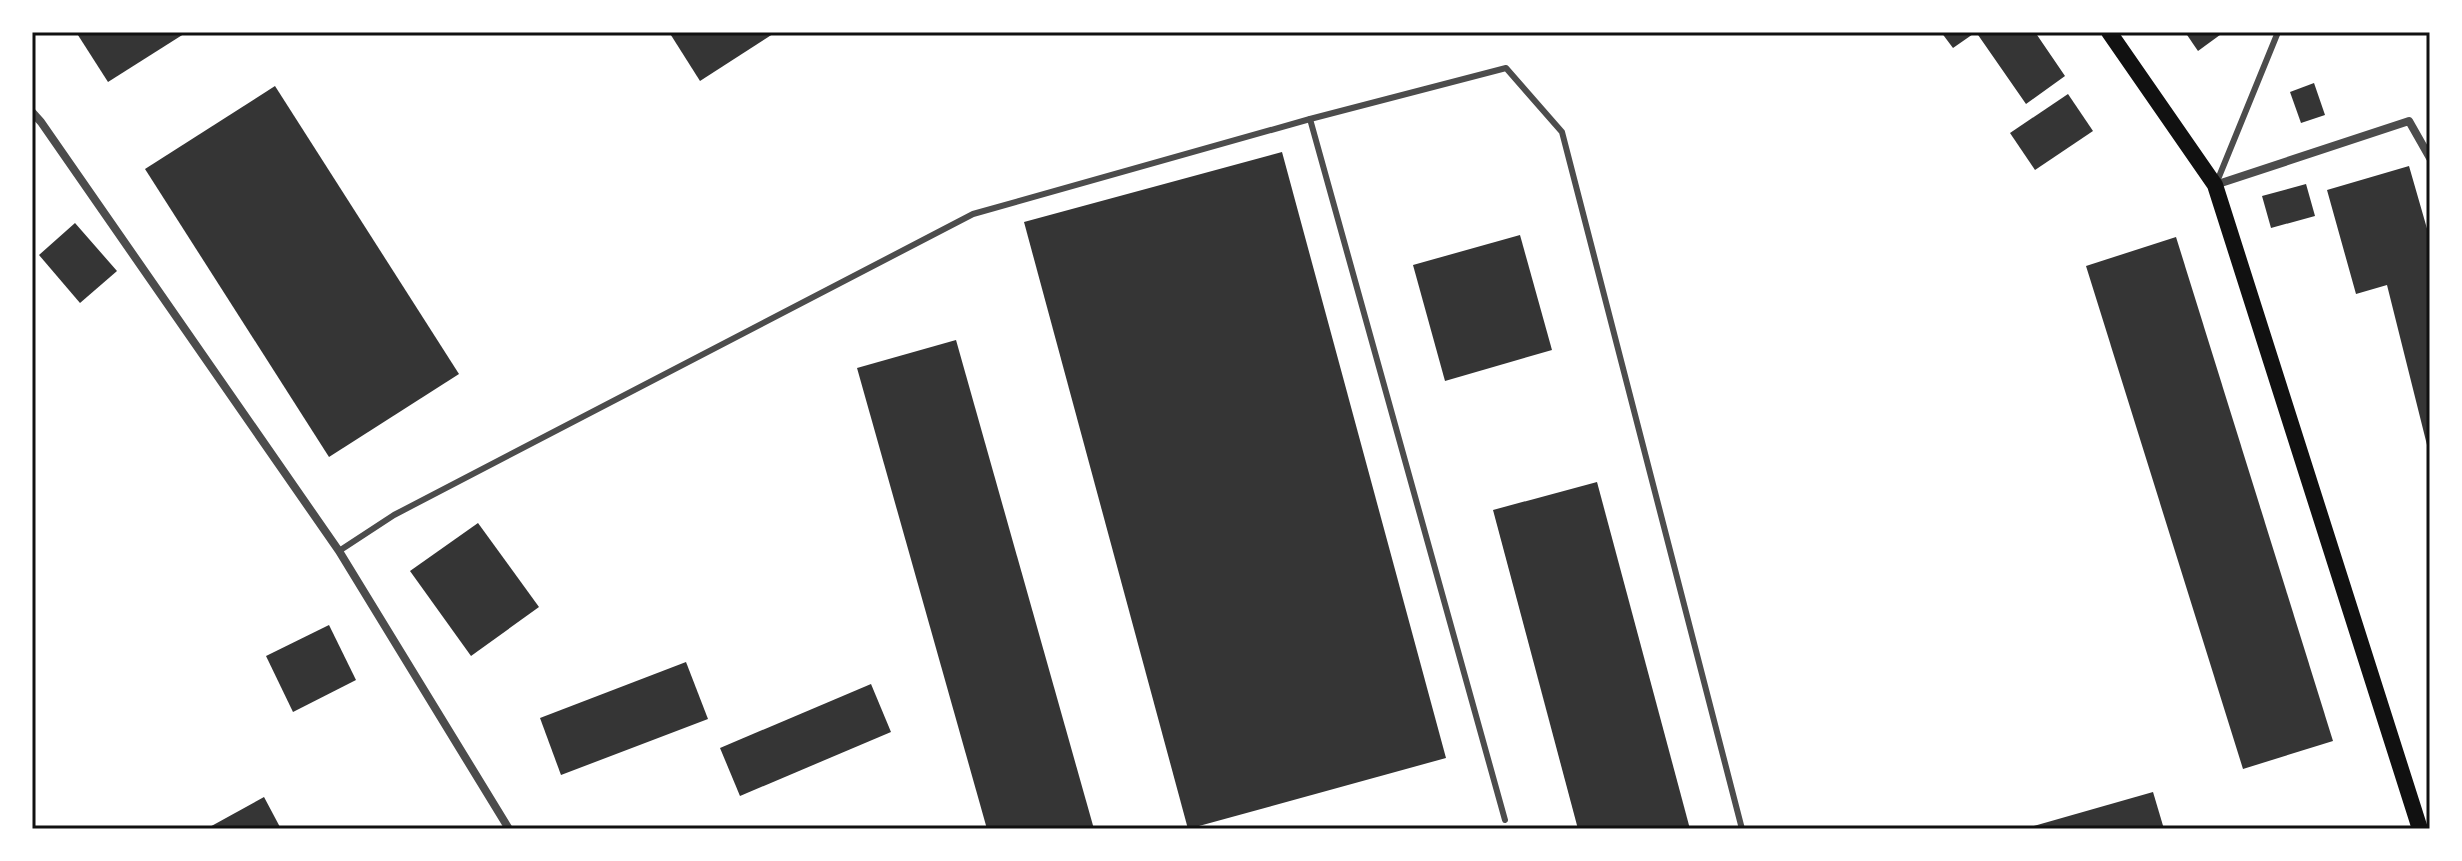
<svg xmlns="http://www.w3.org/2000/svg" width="2462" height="861" viewBox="0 0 2462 861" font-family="Helvetica,sans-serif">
	<rect width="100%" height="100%" fill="#fff"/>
	<!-- building -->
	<g fill="#353535">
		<polygon points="76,32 187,32 108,82"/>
		<polygon points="669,32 776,32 700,81"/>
		<polygon points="1941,32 2035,32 2065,76 2026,104 1976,32 1953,48"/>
		<polygon points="2185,32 2224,32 2198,51"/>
		<polygon points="2314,83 2325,115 2301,123 2290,92"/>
		<polygon points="275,86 459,374 329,457 145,169"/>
		<polygon points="2068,94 2093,131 2035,170 2010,133"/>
		<polygon points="1282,152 1446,758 1188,829 1024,222"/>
		<polygon points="2409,166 2430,239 2429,453 2387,285 2356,294 2327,190"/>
		<polygon points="2306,184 2315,216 2271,228 2262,196"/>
		<polygon points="75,223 117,271 80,303 39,255"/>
		<polygon points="1520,235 1552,350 1445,381 1413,265"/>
		<polygon points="2176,237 2333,741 2243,769 2086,266"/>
		<polygon points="956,340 1094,829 987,829 857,368"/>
		<polygon points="1597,482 1690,829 1578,829 1493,510"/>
		<polygon points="478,523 539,607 471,656 410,571"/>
		<polygon points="329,625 356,680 293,712 266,656"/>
		<polygon points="686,662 708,719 561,775 540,718"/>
		<polygon points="871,684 891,732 740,796 720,748"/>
		<polygon points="2153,792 2164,829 2027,829 2027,828"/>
		<polygon points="264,797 281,829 206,829"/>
	</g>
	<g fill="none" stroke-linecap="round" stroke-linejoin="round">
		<!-- service -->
		<g stroke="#4c4c4c" stroke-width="6">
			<polyline points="1310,119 1505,820"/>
			<polyline points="2216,184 2278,32"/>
			<polyline points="339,551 394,515 973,214 1310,119 1506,68 1562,132 1742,829"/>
		</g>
		<!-- minor -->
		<g stroke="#4c4c4c" stroke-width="8">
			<polyline points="32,112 41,122 339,551 509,829"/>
			<polyline points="2215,185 2409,121 2430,158"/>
		</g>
		<!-- secondary -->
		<polyline stroke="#111" stroke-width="16" points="2109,32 2215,185 2420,829"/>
	</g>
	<!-- border -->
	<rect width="2462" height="861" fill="none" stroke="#ffffff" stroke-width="68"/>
	<rect x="34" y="34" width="2394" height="793" fill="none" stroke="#111" stroke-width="3"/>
</svg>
